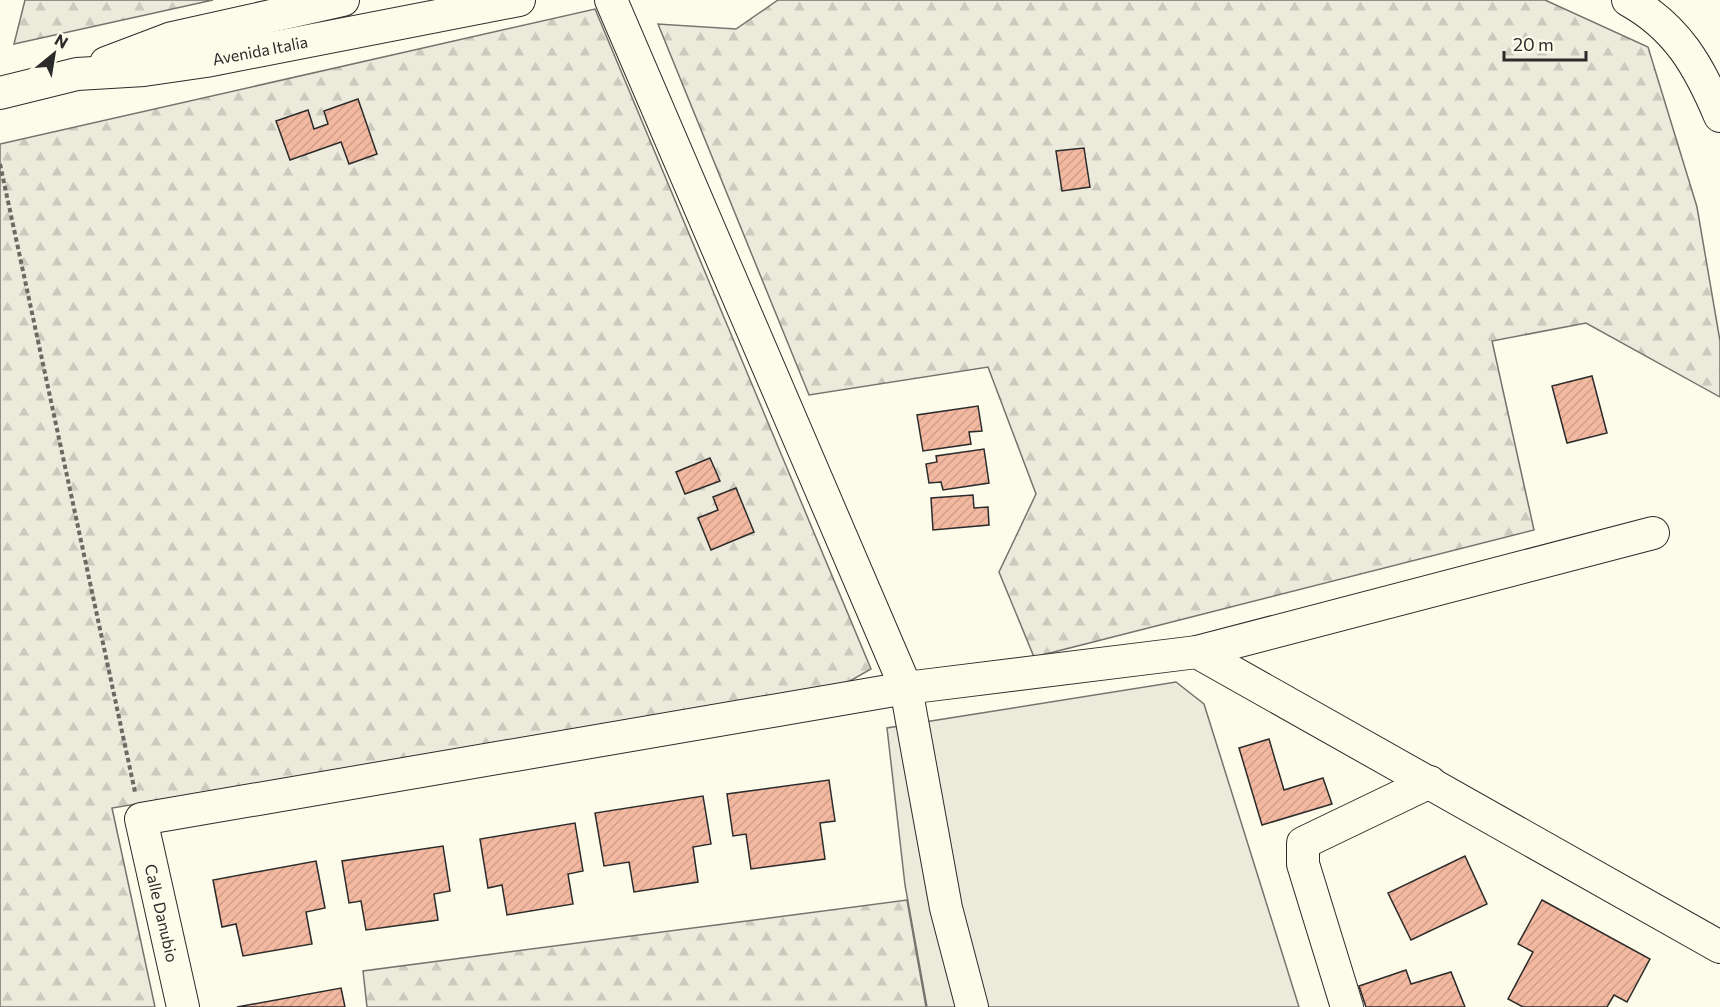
<svg xmlns="http://www.w3.org/2000/svg" width="1720" height="1007" viewBox="0 0 1720 1007" font-family="Commissioner,sans-serif">
	<defs>
		<pattern id="forest-firs" width="22" height="20" patternUnits="userSpaceOnUse" patternTransform="scale(1.5)"><rect width="22" height="20" fill="#ecebdb"/><path d="M5 1l3.5 6h-7zM16 11l3.5 6h-7z" fill="#cbcabc"/></pattern>
		<pattern id="building-hatch" width="6" height="6" patternUnits="userSpaceOnUse" patternTransform="scale(1.5)"><rect width="6" height="6" fill="#f2b8a0"/><path d="M-1 1l2-2M0 6l6-6M5 7l2-2" fill="none" stroke="#d09e8a"/></pattern>
	</defs>
	<rect width="100%" height="100%" fill="#fdfbea"/>
	<!-- green -->
	<polygon fill="#ecebdb" stroke="#74746e" stroke-width="1.5" points="1176,682 1204,704 1299,1007 927,1007 905,885 887,728"/>
	<!-- forest -->
	<g fill="url(#forest-firs)" stroke="#74746e" stroke-width="1.5">
		<polygon points="25,0 213,0 14,44"/>
		<polygon points="778,0 1545,0 1648,47 1697,207 1720,341 1720,397 1586,323 1492,341 1534,530 1034,657 999,572 1036,494 988,367 809,395 658,24 736,29"/>
		<polygon points="595,9 871,669 843,685 112,808 155,1007 0,1007 0,144"/>
		<polygon points="907,900 926,1007 367,1007 363,971"/>
	</g>
	<!-- building -->
	<g fill="url(#building-hatch)" stroke="#2b2b2b" stroke-width="1.5">
		<polygon points="358,99 377,154 349,164 341,142 290,160 276,121 308,110 314,129 328,124 324,111"/>
		<polygon points="1084,148 1090,187 1062,191 1056,151"/>
		<polygon points="1592,376 1607,433 1567,443 1552,386"/>
		<polygon points="978,406 982,431 969,432 971,444 923,451 917,415"/>
		<polygon points="984,449 989,483 943,490 941,482 929,483 926,464 937,462 936,456"/>
		<polygon points="710,458 720,481 685,494 676,472"/>
		<polygon points="736,488 754,532 711,550 698,518 718,510 713,497"/>
		<polygon points="973,495 974,508 988,507 989,525 933,530 931,498"/>
		<polygon points="1269,739 1284,790 1323,778 1332,804 1262,825 1239,748"/>
		<polygon points="829,780 835,821 820,823 825,859 751,869 746,834 733,836 727,794"/>
		<polygon points="703,796 711,844 693,847 698,882 634,892 629,862 604,866 595,813"/>
		<polygon points="575,823 583,871 568,874 573,904 507,915 502,885 488,888 480,839"/>
		<polygon points="443,846 450,891 434,894 438,920 366,930 361,901 349,903 342,861"/>
		<polygon points="1465,856 1487,904 1411,940 1388,893"/>
		<polygon points="316,861 325,908 306,912 312,944 243,956 236,924 222,927 213,880"/>
		<polygon points="1542,900 1650,959 1627,1002 1614,995 1607,1007 1523,1007 1508,999 1533,952 1518,944"/>
		<polygon points="1406,970 1411,984 1451,972 1465,1007 1366,1007 1359,986"/>
		<polygon points="341,988 345,1007 237,1007"/>
	</g>
	<g fill="none" stroke-linecap="round" stroke-linejoin="round">
		<defs>
			<g id="minor">
				<path d="M1628,0C1677,27 1699,66 1720,116"/>
				<polyline points="106,63 172,38 343,0"/>
				<polyline points="0,93 77,74 144,70 206,61 519,0"/>
				<polyline points="1197,652 1653,533"/>
				<polyline points="183,1007 141,819 906,688 611,0"/>
				<polyline points="972,1007 946,908 906,688 1197,652 1720,947"/>
				<polyline points="1347,1007 1303,864 1303,843 1430,782"/>
			</g>
		</defs>
		<!-- minor casing -->
		<use href="#minor" stroke="#2b2b2b" stroke-width="34"/>
		<!-- path -->
		<polyline stroke="#6a6964" stroke-width="4" stroke-dasharray="4.5 3" stroke-linecap="butt" points="0,164 135,792"/>
		<!-- minor -->
		<use href="#minor" stroke="#fdfbea" stroke-width="32"/>
	</g>
	<g text-anchor="middle" dominant-baseline="central" stroke-width="4.5" stroke-linejoin="round" paint-order="stroke">
		<!-- street labels -->
		<g font-size="16" fill="#2b2b2b" stroke="#fdfbea">
			<text transform="translate(260 50) rotate(-11)">Avenida Italia</text>
			<text transform="translate(162 913) rotate(77)">Calle Danubio</text>
		</g>
	</g>
	<!-- north arrow -->
	<g transform="translate(54 54) rotate(30)" stroke="#fdfbea" stroke-width="4.5" paint-order="stroke">
	<path d="M0-4.5L10 22L0 15L-10 22Z" fill="#2b2b2b"/>
	<text y="-9" font-size="16" font-weight="bold" text-anchor="middle" fill="#2b2b2b">N</text>
	</g>
	<!-- scale -->
	<path d="M1504 51v9h82v-9" fill="none" stroke="#2b2b2b" stroke-width="3"/>
	<text x="1513" y="51" font-size="18" fill="#2b2b2b" stroke="#fdfbea" stroke-width="4.5" paint-order="stroke">20 m</text>
</svg>
